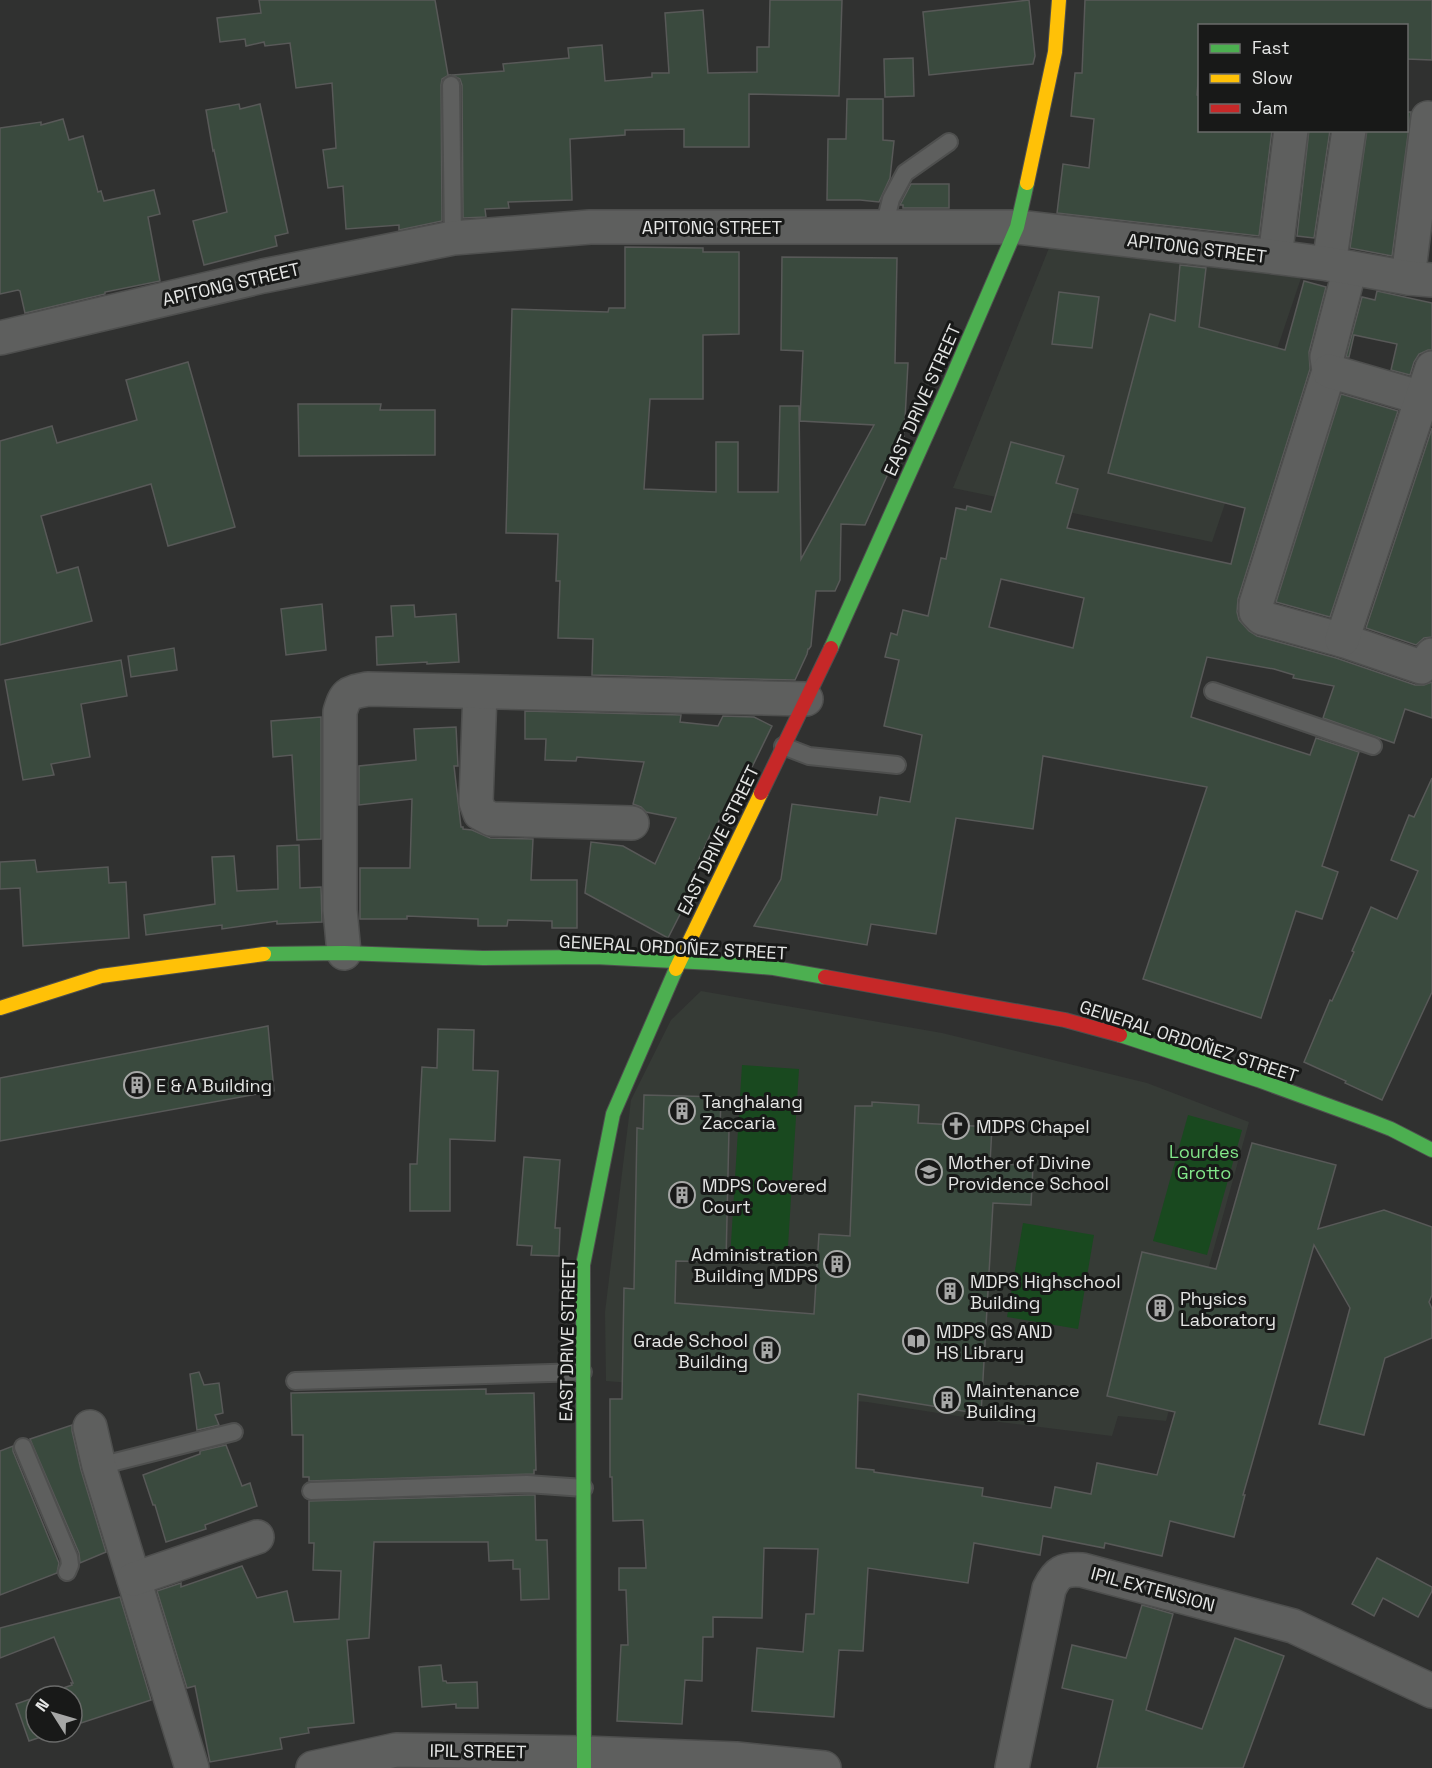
<svg xmlns="http://www.w3.org/2000/svg" width="1432" height="1768" viewBox="0 0 1432 1768" font-family="'Space Grotesk',sans-serif">
	<rect width="100%" height="100%" fill="#303130"/>
	<!-- built -->
	<g fill="#363b36">
		<polygon points="1049,248 1301,278 1212,542 953,488"/>
		<polygon points="701,991 942,1033 1147,1083 1249,1122 1166,1421 1118,1416 1112,1436 983,1420 867,1402 606,1381 605,1312 631,1100 671,1020"/>
	</g>
	<!-- green -->
	<g fill="#19491f">
		<polygon points="742,1065 799,1069 787,1262 730,1259"/>
		<polygon points="1188,1115 1242,1130 1207,1255 1153,1241"/>
		<polygon points="1023,1223 1094,1235 1078,1329 1007,1317"/>
	</g>
	<!-- building -->
	<g fill="#3a4a3e" stroke="#585958" stroke-width="1.5" fill-rule="evenodd">
		<polygon points="259,0 435,0 448,75 449,75 442,79 441,85 442,221 399,230 399,225 346,229 343,186 328,188 323,150 336,148 332,83 296,88 290,43 265,46 264,42 246,46 245,39 220,42 217,18 261,13"/>
		<polygon points="770,0 842,0 839,96 749,94 749,147 684,147 684,129 625,130 625,135 570,139 572,200 508,202 509,208 485,209 486,217 463,218 462,85 460,79 452,75 504,71 503,64 569,58 568,48 602,45 605,81 652,77 652,73 669,73 665,13 703,10 708,73 757,72 757,47 769,47"/>
		<polygon points="1029,0 1035,56 1033,64 929,75 923,12"/>
		<polygon points="1085,0 1432,0 1432,60 1407,59 1407,26 1200,26 1200,60 1197,95 1200,96 1200,130 1272,130 1259,236 1057,213 1063,164 1089,168 1094,119 1071,116 1075,73 1082,73"/>
		<polygon points="913,58 914,96 885,97 884,59"/>
		<polygon points="847,99 883,99 883,140 894,141 890,178 879,202 860,200 827,200 828,139 846,139"/>
		<polygon points="239,104 240,109 260,104 288,233 275,236 277,246 204,265 193,221 227,212 214,150 213,151 206,110"/>
		<polygon points="1407,112 1411,112 1392,256 1350,248 1367,130 1407,130"/>
		<polygon points="63,119 69,140 83,136 98,192 101,191 104,201 154,190 160,214 148,217 160,281 105,292 105,294 25,313 20,291 18,290 0,294 0,128 41,122 41,125"/>
		<polygon points="1309,130 1330,130 1314,238 1297,236"/>
		<polygon points="911,184 949,184 949,208 903,208 903,205 900,205 901,203"/>
		<polygon points="625,247 703,248 703,252 739,252 739,334 703,335 703,399 650,399 644,489 716,492 716,442 738,442 738,492 778,492 780,406 799,406 801,559 874,425 800,421 803,351 781,350 782,257 897,258 895,363 908,363 904,438 865,525 841,524 840,580 835,591 816,591 811,646 809,649 808,649 807,654 795,680 592,675 593,639 558,638 560,581 556,581 558,534 506,533 512,309 608,312 609,308 625,308"/>
		<path d="M1180,265L1206,268L1199,327L1285,350L1304,281L1326,287L1309,352L1310,369L1238,599L1237,612L1239,620L1249,631L1257,636L1336,658L1415,685H1424L1432,682V718L1405,709L1394,743L1323,718L1334,686L1293,678L1294,675L1274,669L1207,657L1191,717L1310,755L1316,738L1359,752L1322,866L1338,872L1322,919L1296,911L1261,1018L1143,979L1207,787L1043,756L1033,829L956,818L936,934L871,924L867,945L754,926L781,879L792,804L877,815L880,797L910,802L922,735L884,726L899,660L885,657L891,633L897,635L903,610L928,616L941,558L946,559L956,508L966,510L967,506L991,512L1011,442L1064,456L1056,483L1078,489L1067,528L1231,564L1245,508L1108,473L1150,314L1175,321ZM1001,579L1084,598L1073,648L989,627Z"/>
		<polygon points="1377,291 1432,303 1432,350 1428,350 1419,354 1414,362 1410,375 1391,370 1397,344 1354,335 1349,357 1346,357 1362,297 1375,300"/>
		<polygon points="1059,292 1099,297 1092,348 1052,344"/>
		<polygon points="188,362 235,527 168,546 151,484 41,516 57,573 78,567 92,621 0,645 0,441 52,426 57,443 137,420 126,380"/>
		<polygon points="1341,394 1398,411 1330,617 1276,602"/>
		<polygon points="298,404 381,404 380,410 435,410 435,455 299,456"/>
		<polygon points="1432,428 1432,637 1424,638 1416,645 1366,628"/>
		<polygon points="322,604 326,650 286,655 281,609"/>
		<polygon points="414,605 415,617 456,614 459,662 427,664 427,662 377,665 376,637 393,636 391,606"/>
		<polygon points="174,648 177,670 131,677 128,656"/>
		<polygon points="121,660 127,696 81,704 90,757 51,764 54,775 23,780 5,680"/>
		<polygon points="525,711 681,715 680,722 718,726 723,716 754,717 772,726 735,802 729,799 713,834 711,833 691,877 697,881 668,938 585,893 591,842 623,846 655,864 676,818 646,812 641,807 633,804 644,762 577,757 576,761 545,760 546,739 525,739"/>
		<polygon points="321,717 321,839 297,840 292,755 273,757 271,721"/>
		<polygon points="456,727 458,766 454,766 461,827 463,827 463,829 472,830 490,838 533,839 531,880 577,880 577,928 552,928 552,921 508,920 507,926 478,926 478,919 407,916 407,919 360,919 360,868 410,868 412,799 359,805 359,766 416,760 414,729"/>
		<polygon points="1432,778 1432,992 1382,1100 1345,1083 1346,1081 1304,1062 1330,1000 1332,1001 1354,952 1352,951 1371,907 1397,919 1418,871 1391,860 1409,815 1414,817"/>
		<polygon points="299,845 300,888 321,887 322,922 277,924 277,921 222,929 222,925 146,935 144,915 215,904 212,857 234,856 237,891 278,889 277,846"/>
		<polygon points="35,860 37,872 108,867 109,883 126,882 129,938 23,946 20,888 0,889 0,862"/>
		<polygon points="268,1026 274,1091 0,1141 0,1078"/>
		<polygon points="438,1029 474,1030 473,1070 498,1071 495,1141 450,1139 450,1211 410,1211 410,1164 417,1164 422,1067 437,1068"/>
		<polygon points="644,1095 721,1097 720,1130 729,1130 726,1262 676,1261 675,1303 814,1314 819,1234 850,1236 855,1106 872,1106 872,1102 919,1105 918,1123 992,1127 990,1163 1033,1166 1031,1205 993,1203 981,1414 858,1394 856,1468 874,1470 874,1472 983,1488 982,1496 1051,1508 1055,1487 1091,1494 1097,1463 1157,1475 1175,1412 1107,1396 1142,1252 1216,1269 1252,1143 1336,1165 1318,1229 1384,1210 1432,1227 1432,1295 1429,1302 1432,1309 1432,1338 1385,1358 1364,1435 1319,1424 1350,1308 1314,1245 1243,1495 1245,1495 1234,1537 1170,1521 1162,1556 1105,1543 1104,1548 1043,1536 1040,1555 974,1543 968,1583 868,1568 863,1651 839,1650 834,1717 752,1711 757,1648 803,1652 806,1614 814,1614 818,1549 764,1548 762,1618 713,1617 713,1637 703,1637 702,1681 685,1680 682,1724 617,1721 621,1645 628,1645 626,1590 619,1590 619,1568 646,1568 643,1520 613,1521 612,1477 610,1477 610,1399 622,1399 624,1288 634,1289 637,1128 643,1129"/>
		<polygon points="524,1157 560,1160 555,1228 560,1228 559,1256 531,1255 532,1246 517,1245"/>
		<polygon points="199,1372 204,1385 219,1383 223,1413 215,1415 219,1425 197,1430 190,1374"/>
		<polygon points="486,1389 486,1394 534,1393 536,1470 534,1470 534,1474 309,1481 309,1477 303,1477 303,1435 292,1435 291,1393"/>
		<polygon points="72,1425 72,1431 81,1470 106,1552 80,1563 79,1553 30,1439"/>
		<polygon points="226,1445 242,1486 250,1483 257,1506 205,1525 206,1529 166,1542 155,1505 153,1505 143,1475 200,1454 200,1451"/>
		<polygon points="13,1446 13,1451 59,1563 57,1573 0,1595 0,1451"/>
		<polygon points="527,1495 535,1495 536,1540 547,1540 549,1599 521,1600 520,1569 513,1569 513,1560 489,1561 488,1542 374,1542 369,1638 347,1640 354,1723 308,1728 309,1733 280,1738 282,1749 210,1762 195,1686 187,1688 157,1591 181,1583 181,1587 242,1566 257,1598 287,1591 294,1622 339,1619 341,1571 313,1570 314,1543 309,1543 309,1501"/>
		<polygon points="1377,1558 1432,1587 1432,1591 1418,1617 1383,1598 1374,1616 1352,1604"/>
		<polygon points="120,1597 151,1700 72,1726 72,1696 40,1696 72,1685 71,1683 73,1683 54,1637 0,1658 0,1628"/>
		<polygon points="1142,1605 1173,1614 1146,1710 1202,1729 1235,1638 1284,1656 1243,1768 1097,1768 1113,1700 1062,1688 1072,1645 1126,1658"/>
		<polygon points="441,1665 443,1681 446,1681 447,1683 477,1682 478,1708 456,1708 456,1704 422,1707 419,1667"/>
		<polygon points="36,1697 36,1732 56,1732 29,1741 16,1704"/>
	</g>
	<g fill="none" stroke-linecap="round" stroke-linejoin="round">
		<defs>
			<g id="lane">
				<polyline points="451,85 453,238"/>
				<polyline points="884,227 891,199 905,173 949,142"/>
				<polyline points="1213,691 1373,746"/>
				<polyline points="783,746 809,756 897,765"/>
				<polyline points="295,1381 583,1372"/>
				<polyline points="23,1447 69,1557 70,1565 67,1572"/>
				<polyline points="99,1466 234,1432"/>
				<polyline points="311,1491 527,1484 584,1488"/>
			</g>
			<g id="street">
				<polyline points="1275,257 1291,130"/>
				<polyline points="1329,264 1349,130"/>
				<polyline points="1350,268 1327,357 1329,371 1256,604 1256,612 1262,618 1342,640 1421,667 1427,662 1432,655"/>
				<polyline points="1408,278 1428,118"/>
				<polyline points="0,338 263,276 453,238 590,227 1017,227 1275,257 1329,264 1408,278 1432,280"/>
				<polyline points="1329,371 1432,401"/>
				<polyline points="1342,640 1432,368"/>
				<polyline points="480,692 476,802 480,813 491,819 632,823"/>
				<path d="M344,953L340,910V712C346,692 348,693 368,689L806,699"/>
				<polyline points="90,1427 99,1466 192,1768"/>
				<polyline points="134,1579 257,1537"/>
				<polyline points="313,1768 396,1750 584,1753 736,1759 824,1768"/>
				<path d="M1012,1768L1049,1589C1057,1572 1063,1569 1082,1570L1293,1626L1432,1691"/>
			</g>
			<g id="fast">
				<polyline points="831,648 948,387 1017,227 1027,183"/>
				<polyline points="264,954 344,953 483,958 595,957 714,963 774,968 825,977"/>
				<polyline points="1120,1035 1258,1080 1368,1120 1391,1129 1432,1150"/>
				<polyline points="584,1768 583,1265 613,1114 676,969"/>
			</g>
			<g id="slow">
				<polyline points="1027,183 1055,52 1059,0"/>
				<polyline points="676,969 761,793"/>
				<polyline points="0,1008 101,976 264,954"/>
			</g>
			<g id="jam">
				<polyline points="761,793 831,648"/>
				<polyline points="825,977 1065,1020 1120,1035"/>
			</g>
		</defs>
		<!-- lane casing -->
		<use href="#lane" stroke="#4e4f4e" stroke-width="20"/>
		<!-- street casing -->
		<use href="#street" stroke="#4e4f4e" stroke-width="36"/>
		<!-- fast casing -->
		<use href="#fast" stroke="#4e4f4e" stroke-width="16"/>
		<!-- slow casing -->
		<use href="#slow" stroke="#4e4f4e" stroke-width="16"/>
		<!-- jam casing -->
		<use href="#jam" stroke="#4e4f4e" stroke-width="16"/>
		<!-- lane -->
		<use href="#lane" stroke="#5e5f5e" stroke-width="16"/>
		<!-- street -->
		<use href="#street" stroke="#5e5f5e" stroke-width="33"/>
		<!-- fast -->
		<use href="#fast" stroke="#4caf50" stroke-width="14"/>
		<!-- slow -->
		<use href="#slow" stroke="#ffc107" stroke-width="14"/>
		<!-- jam -->
		<use href="#jam" stroke="#c62828" stroke-width="14"/>
	</g>
	<!-- icons -->
	<defs>
		<symbol id="building-ring" viewBox="-11 -11 22 22"><circle r="9.5" fill="#181918" stroke="#a6a7a6" stroke-width="1.5"/><path d="M-4-6H4V6H1V3H-1V6H-4ZM-2.5-4.3h1.7v1.8h-1.7ZM.8-4.3h1.7v1.8H.8ZM-2.5-1h1.7V.8h-1.7ZM.8-1h1.7V.8H.8Z" fill="#a6a7a6"/></symbol>
		<symbol id="church-ring" viewBox="-11 -11 22 22"><circle r="9.5" fill="#181918" stroke="#a6a7a6" stroke-width="1.5"/><path d="M-1.2-6h2.4v3.5h3.3v2.4h-3.3V6h-2.4V-.1h-3.3v-2.4h3.3Z" fill="#a6a7a6"/></symbol>
		<symbol id="school-ring" viewBox="-11 -11 22 22"><circle r="9.5" fill="#181918" stroke="#a6a7a6" stroke-width="1.5"/><path d="M0-5L7-2L0 1L-7-2ZM-4 1L0 2.5L4 1V4Q0 6-4 4Z" fill="#a6a7a6"/></symbol>
		<symbol id="library-ring" viewBox="-11 -11 22 22"><circle r="9.5" fill="#181918" stroke="#a6a7a6" stroke-width="1.5"/><path d="M-6-4Q-3-5.5-.7-3.5V5Q-3 3-6 4ZM6-4Q3-5.5 .7-3.5V5Q3 3 6 4Z" fill="#a6a7a6"/></symbol>
	</defs>
	<g fill-rule="evenodd">
		<use href="#building-ring" x="122" y="1070" width="30" height="30"/>
		<use href="#building-ring" x="667" y="1096" width="30" height="30"/>
		<use href="#church-ring" x="941" y="1111" width="30" height="30"/>
		<use href="#school-ring" x="914" y="1157" width="30" height="30"/>
		<use href="#building-ring" x="667" y="1180" width="30" height="30"/>
		<use href="#building-ring" x="822" y="1249" width="30" height="30"/>
		<use href="#building-ring" x="935" y="1276" width="30" height="30"/>
		<use href="#building-ring" x="1145" y="1293" width="30" height="30"/>
		<use href="#library-ring" x="901" y="1326" width="30" height="30"/>
		<use href="#building-ring" x="752" y="1335" width="30" height="30"/>
		<use href="#building-ring" x="932" y="1385" width="30" height="30"/>
	</g>
	<g text-anchor="middle" dominant-baseline="central" stroke-width="6" stroke-linejoin="round" paint-order="stroke">
		<!-- street labels -->
		<g font-size="18" fill="#e5e6e5" stroke="#181918">
			<text x="712" y="227">APITONG STREET</text>
			<text transform="translate(1197 248) rotate(7)">APITONG STREET</text>
			<text transform="translate(231 284) rotate(-13)">APITONG STREET</text>
			<text transform="translate(922 400) rotate(-66)">EAST DRIVE STREET</text>
			<text transform="translate(718 840) rotate(-64)">EAST DRIVE STREET</text>
			<text transform="translate(673 947) rotate(3)">GENERAL ORDOÑEZ STREET</text>
			<text transform="translate(1189 1041) rotate(18)">GENERAL ORDOÑEZ STREET</text>
			<text transform="translate(567 1340) rotate(-89)">EAST DRIVE STREET</text>
			<text transform="translate(1153 1589) rotate(15)">IPIL EXTENSION</text>
			<text transform="translate(478 1751) rotate(1)">IPIL STREET</text>
		</g>
		<!-- poi labels -->
		<g font-size="18" fill="#e5e6e5" stroke="#181918" text-anchor="start">
			<text x="156" y="1085">E &amp; A Building</text>
			<text x="702" y="1101">Tanghalang<tspan x="702" dy="21">Zaccaria</tspan></text>
			<text x="976" y="1126">MDPS Chapel</text>
			<text x="948" y="1162">Mother of Divine<tspan x="948" dy="21">Providence School</tspan></text>
			<text x="702" y="1185">MDPS Covered<tspan x="702" dy="21">Court</tspan></text>
			<text x="818" y="1254" text-anchor="end">Administration<tspan x="818" dy="21">Building MDPS</tspan></text>
			<text x="970" y="1281">MDPS Highschool<tspan x="970" dy="21">Building</tspan></text>
			<text x="1180" y="1298">Physics<tspan x="1180" dy="21">Laboratory</tspan></text>
			<text x="936" y="1331">MDPS GS AND<tspan x="936" dy="21">HS Library</tspan></text>
			<text x="748" y="1340" text-anchor="end">Grade School<tspan x="748" dy="21">Building</tspan></text>
			<text x="966" y="1390">Maintenance<tspan x="966" dy="21">Building</tspan></text>
		</g>
		<!-- park labels -->
		<g font-size="18" fill="#82e689" stroke="#181918">
			<text x="1204" y="1151">Lourdes<tspan x="1204" dy="21">Grotto</tspan></text>
		</g>
	</g>
	<!-- legend -->
	<rect x="1198" y="24" width="210" height="108" fill="#181918" stroke="#6a6b6a" stroke-width="1.5"/>
	<rect x="1210" y="44" width="30" height="9" fill="#4caf50" stroke="#6a6b6a" stroke-width="1.5"/>
	<text x="1252" y="54" font-size="18" fill="#e5e6e5">Fast</text>
	<rect x="1210" y="74" width="30" height="9" fill="#ffc107" stroke="#6a6b6a" stroke-width="1.5"/>
	<text x="1252" y="84" font-size="18" fill="#e5e6e5">Slow</text>
	<rect x="1210" y="104" width="30" height="9" fill="#c62828" stroke="#6a6b6a" stroke-width="1.5"/>
	<text x="1252" y="114" font-size="18" fill="#e5e6e5">Jam</text>
	<!-- north arrow -->
	<g transform="translate(54 1714) rotate(307)"><circle r="28" fill="#181918" stroke="#6a6b6a" stroke-width="1.5"/>
	<path d="M0-4.5L10 22L0 15L-10 22Z" fill="#a6a7a6"/>
	<text y="-9" font-size="16" font-weight="bold" text-anchor="middle" fill="#e5e6e5">N</text>
	</g>
</svg>
